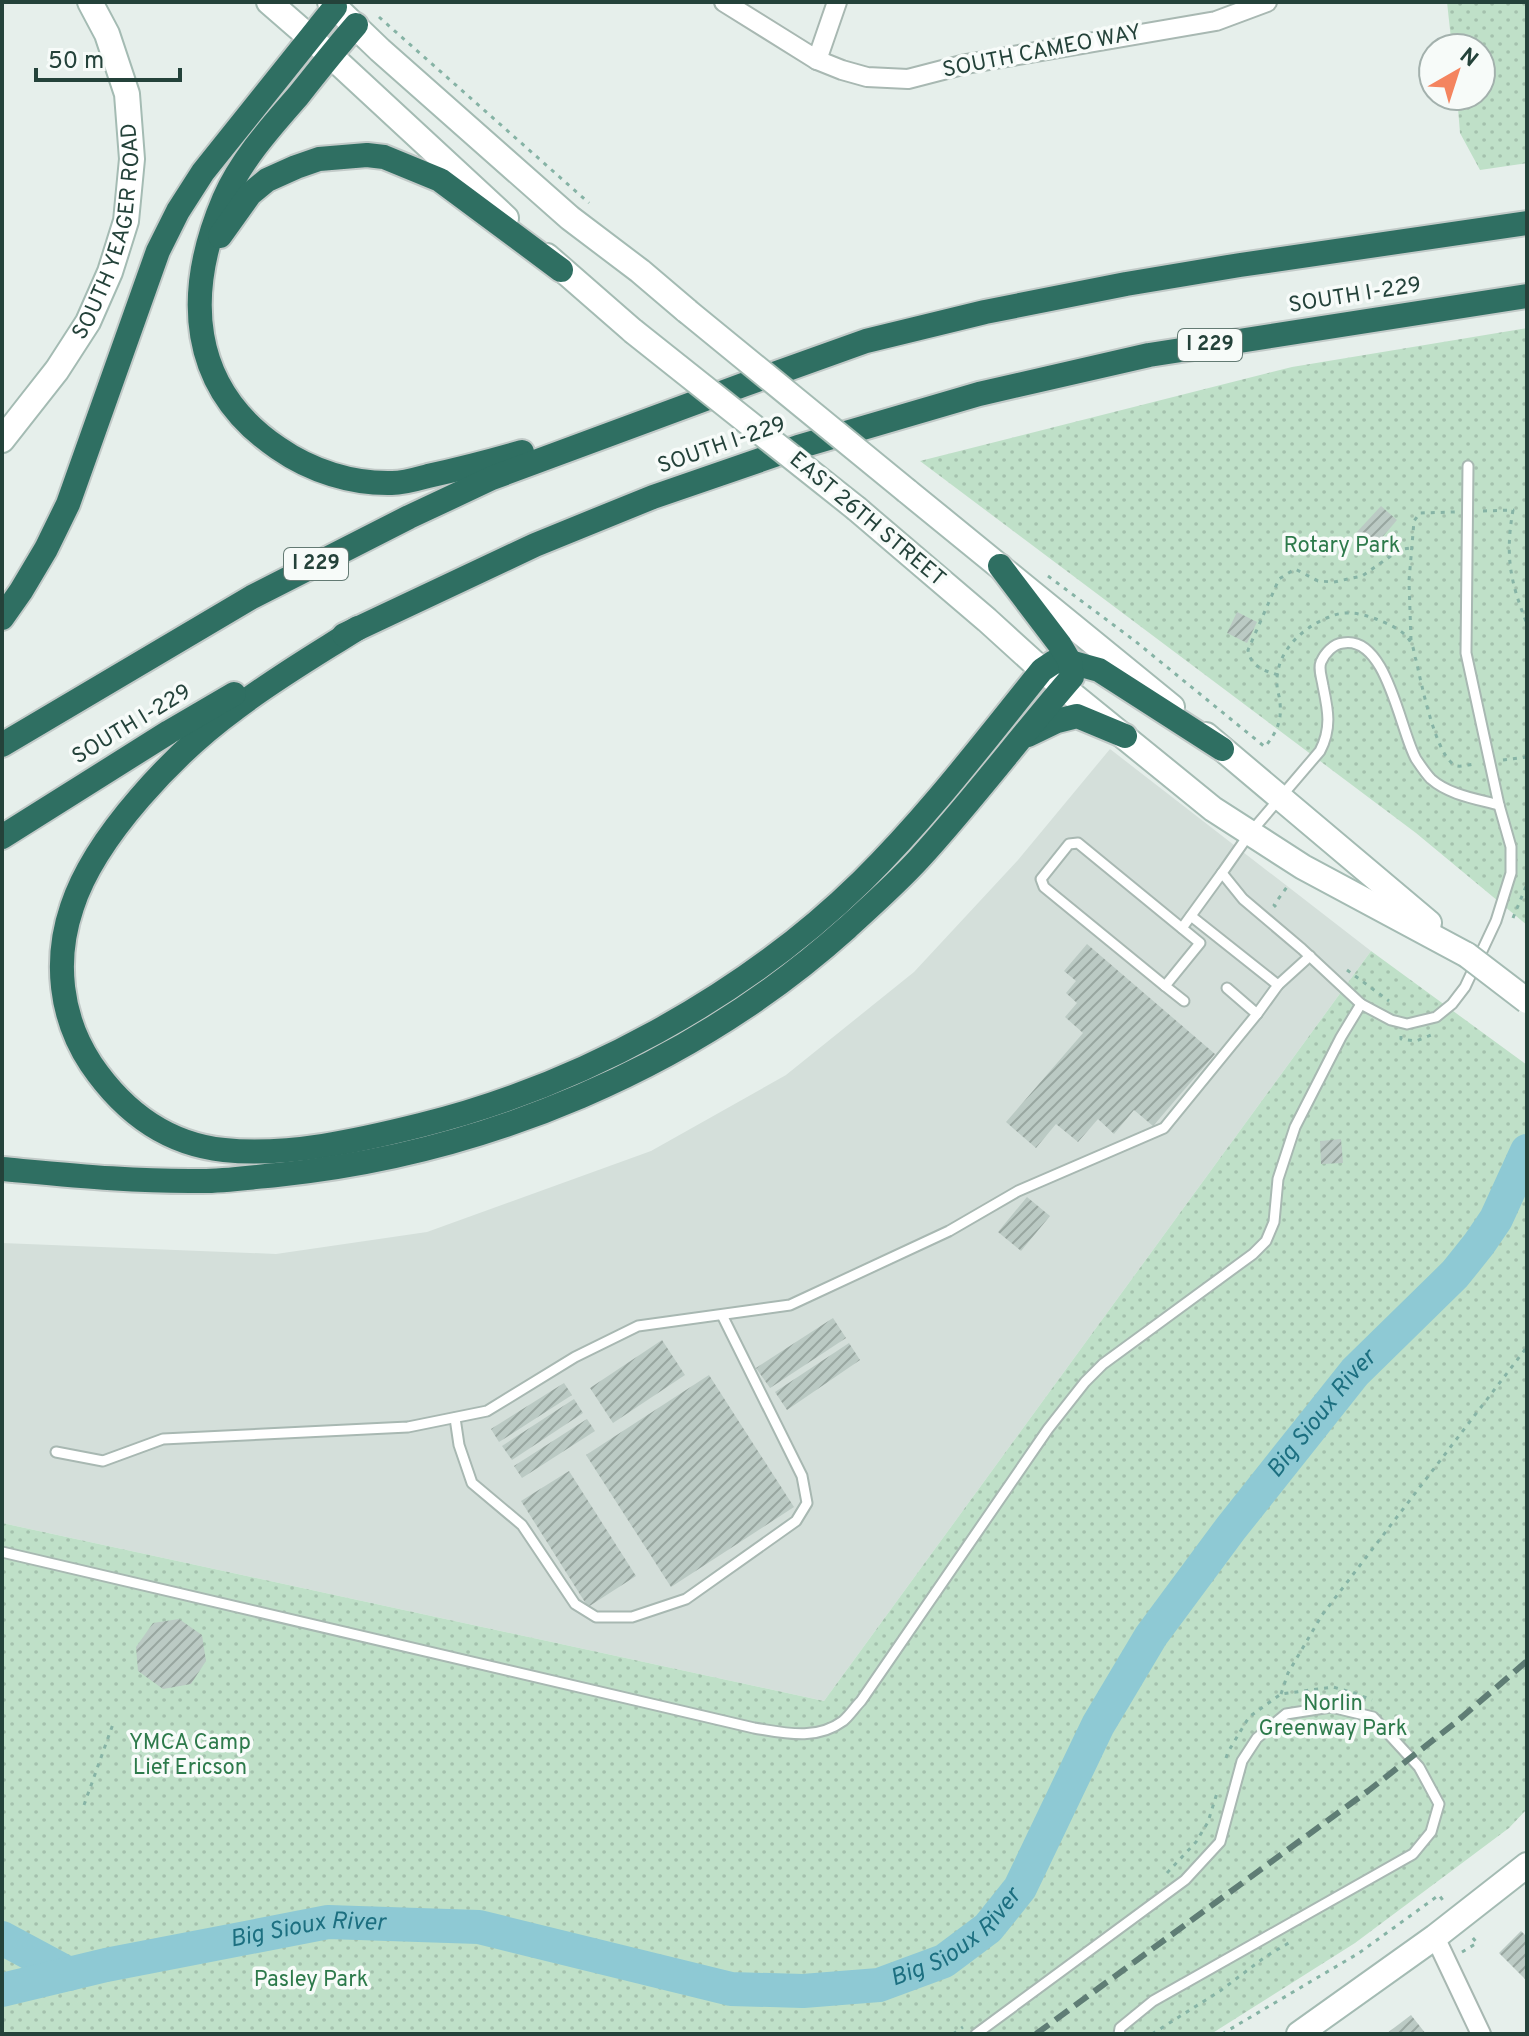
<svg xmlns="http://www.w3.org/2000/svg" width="1529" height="2036" viewBox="0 0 1529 2036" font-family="Overpass,sans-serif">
	<defs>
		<pattern id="grass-dots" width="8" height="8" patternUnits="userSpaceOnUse" patternTransform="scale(2)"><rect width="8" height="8" fill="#bfe0c8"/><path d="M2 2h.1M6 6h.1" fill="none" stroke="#a4c1ad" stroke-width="1.8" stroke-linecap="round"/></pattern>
		<pattern id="building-hatch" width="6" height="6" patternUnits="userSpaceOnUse" patternTransform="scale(2)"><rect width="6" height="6" fill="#bbcac4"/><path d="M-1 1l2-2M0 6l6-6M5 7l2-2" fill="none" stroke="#98a6a0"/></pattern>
	</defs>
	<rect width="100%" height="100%" fill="#e6efeb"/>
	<!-- built -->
	<polygon fill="#d4dfda" points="1110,749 1371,951 824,1701 2,1523 2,1243 276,1254 427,1232 651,1151 786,1075 914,972 1018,860"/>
	<!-- grass -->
	<g fill="url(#grass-dots)">
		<polygon points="1447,2 1527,2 1527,163 1480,170 1460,133 1457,96 1481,96 1481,48 1452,48"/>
		<polygon points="1527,328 1527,925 1416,833 920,461 1292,367"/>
		<polygon points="1371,951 1527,1065 1527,1809 1509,1828 1355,1943 1211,2034 2,2034 2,1523 824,1701"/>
	</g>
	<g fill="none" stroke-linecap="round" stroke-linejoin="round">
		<!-- river -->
		<g stroke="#8ec9d4" stroke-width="34">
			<polyline points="2,1938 69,1974"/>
			<path id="s1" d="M2,1990L106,1965L328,1922L479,1927L731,1989L803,1991L879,1985L944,1961L988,1928L1020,1888L1098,1725L1151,1636L1231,1528L1355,1372L1455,1274L1479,1244L1496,1219L1527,1151"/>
		</g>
	</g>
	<!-- building -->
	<g fill="url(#building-hatch)">
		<polygon points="1381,506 1397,520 1372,549 1355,534"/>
		<polygon points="1237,612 1257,622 1247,643 1227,633"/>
		<polygon points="1087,944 1215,1054 1153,1126 1134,1110 1114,1134 1098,1119 1078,1142 1056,1124 1036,1148 1006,1122 1083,1033 1065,1017 1077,1003 1066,993 1076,981 1064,971"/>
		<polygon points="1341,1139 1343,1163 1321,1164 1320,1141"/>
		<polygon points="1027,1197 1050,1216 1021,1251 998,1232"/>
		<polygon points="833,1318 846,1338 770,1388 756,1368"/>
		<polygon points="662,1340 685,1375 613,1423 590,1388"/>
		<polygon points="849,1343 860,1360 787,1410 775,1392"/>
		<polygon points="709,1375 794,1507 671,1587 586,1455"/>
		<polygon points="564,1383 572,1395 499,1442 491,1429"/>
		<polygon points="574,1399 583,1413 512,1460 502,1446"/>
		<polygon points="587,1419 595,1431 522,1478 514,1466"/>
		<polygon points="569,1471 636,1576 588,1607 521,1501"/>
		<polygon points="179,1619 202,1635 206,1661 191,1684 163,1689 138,1671 136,1647 153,1623"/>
		<polygon points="1521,1931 1527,1937 1527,1981 1499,1953"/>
		<polygon points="1411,2015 1426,2034 1386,2034"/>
	</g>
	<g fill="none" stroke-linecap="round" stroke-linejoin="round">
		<defs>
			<g id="lane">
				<polygon points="1078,843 1200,943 1165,986 1044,887 1041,879 1069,844"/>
				<polyline points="1182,928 1222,873"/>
				<polyline points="1278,985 1310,956"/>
				<polyline points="1165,986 1184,1001"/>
				<polyline points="1227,988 1257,1014"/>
				<path d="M1361,1004L1302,949L1243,899L1222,873L1250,833L1320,751C1332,728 1328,710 1323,686C1322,678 1318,669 1321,662C1325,653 1333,644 1343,643C1387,635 1400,731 1416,759C1420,765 1426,774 1431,779C1449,795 1477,799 1499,805"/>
				<polyline points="455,1418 459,1445 472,1483 522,1525 575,1604 596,1617 632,1617 686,1599 796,1521 807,1503 802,1476 722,1315"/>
				<polyline points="56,1452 103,1461 163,1439 408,1427 487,1411 575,1357 638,1326 790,1305 949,1231 1018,1191 1164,1128 1257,1014 1278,985 1191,916"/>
				<path d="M2,1552L754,1728C785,1733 816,1741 843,1721C850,1715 855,1707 861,1701L1048,1429L1085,1382L1103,1364L1253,1254L1266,1241L1274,1222L1278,1179L1295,1127L1341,1037L1361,1004L1391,1020L1407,1024L1436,1017L1452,1004L1465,987L1496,921L1511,873V847L1499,805L1466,653L1468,466"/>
				<polyline points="976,2034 1185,1880 1220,1842 1242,1761 1257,1738 1286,1714 1331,1707 1373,1717 1419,1767 1439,1804 1431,1832 1413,1854 1153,2001 1120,2028 1119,2034"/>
			</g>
			<g id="street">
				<polyline points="724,2 817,60 842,70 867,77 908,79 966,64 1216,21 1267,2"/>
				<polyline points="817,60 837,2"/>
				<polyline points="1435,1937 1481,2034"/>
			</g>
			<g id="secondary">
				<polyline points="269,2 330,55 506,218"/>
				<polyline points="330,2 380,50 570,218 640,271 687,311"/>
				<polyline points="547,256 633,331"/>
				<path id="s2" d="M2,440L57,370L88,322L110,272L126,221L132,159L127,94L107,34L90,2"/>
				<polyline points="907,491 1172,707"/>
				<polyline points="857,509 987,620 1042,670 1213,809 1303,867 1467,955"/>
				<polyline points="1206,735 1429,923"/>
				<polyline points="1299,2034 1435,1937 1527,1865"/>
			</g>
			<g id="highway">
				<path d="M356,25C336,48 317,72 298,96C270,128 241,160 224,199C184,293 188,387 278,448C311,471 352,484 392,483C404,483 417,479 428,476C460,469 491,461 522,452"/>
				<polyline points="220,236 250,194 267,180 296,167 319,159 367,155 384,157 440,180 561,270"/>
				<polyline points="2,618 21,591 46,549 68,504 158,251 178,211 203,172 335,7"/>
				<path d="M358,628C317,654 274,679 235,709C176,752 95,836 72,907C54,960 60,1017 91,1064C123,1111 166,1144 224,1150C286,1157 361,1140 421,1125C579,1086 745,996 862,881C928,816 984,742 1042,670L1054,662L1064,661L1070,662L1099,670L1222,749"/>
				<polyline points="344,635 535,545 653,497 798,447 979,394 1149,355 1527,296"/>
				<polyline points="1028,735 1057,721 1077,716 1125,736"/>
				<polyline points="2,745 252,597 409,517 492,478 743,385 866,341 985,312 1126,284 1240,265 1527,223"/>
				<polyline points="2,837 169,732 234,694"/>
				<path d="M2,1169C68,1175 135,1182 202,1181C227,1181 252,1177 277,1175C484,1154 691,1068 847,928C871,906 897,883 919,859C973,800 1020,737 1072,677L1070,662L1060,645L1000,566"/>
			</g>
		</defs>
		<!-- lane casing -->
		<use href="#lane" stroke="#a8b8b2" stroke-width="13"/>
		<!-- street casing -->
		<use href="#street" stroke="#a8b8b2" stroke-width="22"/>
		<!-- secondary casing -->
		<use href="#secondary" stroke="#a4bbb3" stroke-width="28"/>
		<!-- highway casing -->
		<use href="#highway" stroke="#c2cac8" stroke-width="28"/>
		<!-- path -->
		<g stroke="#86b3a5" stroke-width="3" stroke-dasharray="4 6" stroke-linecap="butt">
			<polyline points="379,17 589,203"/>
			<path d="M1483,511L1513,510C1505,556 1510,581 1527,624"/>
			<path d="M1048,576L1135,641L1265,747C1276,733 1282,722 1280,703C1280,697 1277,691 1277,685C1275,652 1302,628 1329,617C1345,610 1360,613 1376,619C1388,624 1405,630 1411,643C1414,647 1414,655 1416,660C1421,681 1436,760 1457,766C1462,767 1471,764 1476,764"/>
			<polyline points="1411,640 1409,581 1414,521 1420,513 1455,512"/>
			<path d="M1278,675C1263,670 1251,667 1248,650L1279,579L1295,569L1318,581L1334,582L1362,576L1401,549L1412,548"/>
			<polyline points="1503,760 1527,757"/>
			<polyline points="1527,840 1527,848"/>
			<polyline points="1276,907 1274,905 1289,884"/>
			<polyline points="1513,918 1527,884"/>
			<polyline points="1347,970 1389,1001"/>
			<polyline points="1401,1036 1401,1039 1416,1041 1436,1033"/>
			<polyline points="1281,1694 1288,1673 1322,1615 1527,1347"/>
			<polyline points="1226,1758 1228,1752 1249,1717 1281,1694 1333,1687 1354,1693 1372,1700"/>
			<polyline points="84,1805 113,1724"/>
			<polyline points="1167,1873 1196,1842 1208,1822 1217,1793"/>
			<polyline points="1462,1952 1477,1943 1472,1937"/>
			<polyline points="953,2034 963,2027"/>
			<polyline points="1152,2034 1220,1991 1265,1957 1292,1941"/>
			<polyline points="1222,2034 1359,1953 1439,1895 1445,1903"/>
		</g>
		<!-- lane -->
		<use href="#lane" stroke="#fff" stroke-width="9"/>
		<!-- street -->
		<use href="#street" stroke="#fff" stroke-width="18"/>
		<!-- secondary -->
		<use href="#secondary" stroke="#fff" stroke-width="24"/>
		<!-- highway -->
		<use href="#highway" stroke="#2f6f62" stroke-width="24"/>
		<!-- rail -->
		<polyline stroke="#5f7d75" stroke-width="6" stroke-dasharray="16 8" stroke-linecap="butt" points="1036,2034 1368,1791 1455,1723 1527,1661"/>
		<defs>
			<g id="secondary-bridge">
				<polyline points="687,311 907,491"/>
				<polyline points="633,331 857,509"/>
				<polyline points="1467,955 1527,1001"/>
			</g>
		</defs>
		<!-- secondary-bridge casing -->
		<use href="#secondary-bridge" stroke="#a4bbb3" stroke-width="28" stroke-linecap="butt"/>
		<!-- secondary-bridge -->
		<use href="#secondary-bridge" stroke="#fff" stroke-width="24"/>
	</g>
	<g text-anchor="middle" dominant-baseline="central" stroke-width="7" stroke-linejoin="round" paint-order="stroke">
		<!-- shield labels -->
		<g fill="#f7fbf9" stroke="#637a73" stroke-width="2">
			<rect x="1178" y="329" width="64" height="32" rx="6"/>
			<rect x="284" y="548" width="64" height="32" rx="6"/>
		</g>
		<g font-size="20" font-weight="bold" fill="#24423a">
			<text x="1210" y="345">I 229</text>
			<text x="316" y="564">I 229</text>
		</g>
		<!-- street labels -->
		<g font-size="22" fill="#24423a" stroke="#f7fbf9">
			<text transform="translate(1042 52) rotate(-11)">SOUTH CAMEO WAY</text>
			<text stroke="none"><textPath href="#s2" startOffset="240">SOUTH YEAGER ROAD</textPath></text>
			<text transform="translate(1355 296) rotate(-9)">SOUTH I-229</text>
			<text transform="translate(722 446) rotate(-19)">SOUTH I-229</text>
			<text transform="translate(867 520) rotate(40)">EAST 26TH STREET</text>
			<text transform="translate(132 725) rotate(-31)">SOUTH I-229</text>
		</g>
		<!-- park labels -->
		<g font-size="22" fill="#2d7a4b" stroke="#f7fbf9">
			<text x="1342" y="546">Rotary Park</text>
			<text x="1333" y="1704">Norlin<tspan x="1333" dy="25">Greenway Park</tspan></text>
			<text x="190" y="1743">YMCA Camp<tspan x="190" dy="25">Lief Ericson</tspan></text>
			<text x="311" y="1980">Pasley Park</text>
		</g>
		<!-- water labels -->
		<g font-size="24" font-style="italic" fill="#1c6f80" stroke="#f7fbf9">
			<text stroke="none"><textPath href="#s1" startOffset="1632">Big Sioux River</textPath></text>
			<text stroke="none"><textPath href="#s1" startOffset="984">Big Sioux River</textPath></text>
			<text stroke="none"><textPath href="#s1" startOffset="312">Big Sioux River</textPath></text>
		</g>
	</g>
	<!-- border -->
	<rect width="1529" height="2036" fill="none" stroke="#24423a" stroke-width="8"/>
	<!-- north arrow -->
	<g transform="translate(1457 72) rotate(39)"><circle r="38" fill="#f7fbf9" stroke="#a3b1ad" stroke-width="2"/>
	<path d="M0-6L14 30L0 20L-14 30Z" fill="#f4845f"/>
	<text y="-12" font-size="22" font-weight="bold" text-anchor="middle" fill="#24423a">N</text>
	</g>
	<!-- scale -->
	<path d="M36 68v12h144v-12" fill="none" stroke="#24423a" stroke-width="4"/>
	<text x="48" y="68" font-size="24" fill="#24423a" stroke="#f7fbf9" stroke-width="6" paint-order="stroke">50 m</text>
</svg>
